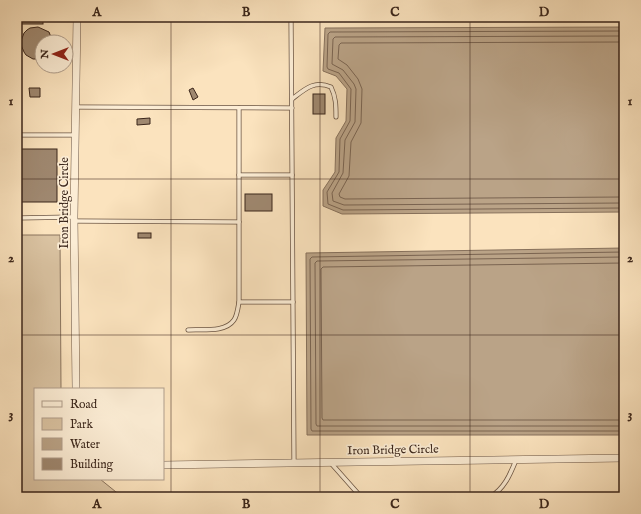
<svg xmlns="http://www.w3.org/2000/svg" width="641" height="514" viewBox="0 0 641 514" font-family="'IM FELL English',serif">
	<rect width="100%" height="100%" fill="#fbe3be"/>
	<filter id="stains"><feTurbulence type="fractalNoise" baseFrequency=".005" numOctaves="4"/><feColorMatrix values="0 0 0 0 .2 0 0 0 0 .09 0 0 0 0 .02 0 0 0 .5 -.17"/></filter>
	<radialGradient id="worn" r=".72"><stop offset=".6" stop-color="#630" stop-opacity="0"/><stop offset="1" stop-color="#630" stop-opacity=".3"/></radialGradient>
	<!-- green -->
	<polygon fill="#dac3a2" stroke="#8a745e" points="17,235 60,235 61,389 35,389 35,479 100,479 121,496 17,497"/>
	<!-- water -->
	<g fill="#baa387" stroke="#87715c">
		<polygon points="624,27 624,212 342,214 323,206 323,190 335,172 336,138 346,121 347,89 336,76 323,71 325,28"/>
		<polygon points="624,248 624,435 307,435 306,253"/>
	</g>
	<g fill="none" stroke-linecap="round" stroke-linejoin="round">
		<!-- shore -->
		<g stroke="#7a6451" stroke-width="1">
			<polyline points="624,31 330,32 328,34 327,67 328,69 339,73 351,89 350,121 340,139 339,172 327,192 328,204 343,210 624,208"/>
			<polyline points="624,36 335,37 333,39 332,64 343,70 354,84 356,89 355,122 345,140 343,173 332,193 333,201 344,205 624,203"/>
			<polyline points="624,42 341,43 339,45 338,59 347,65 358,79 362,89 361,123 351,142 349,176 339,194 340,197 345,199 624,197"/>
			<polyline points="624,252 312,257 310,259 311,429 312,431 624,431"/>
			<polyline points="624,257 317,261 315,263 316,424 317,426 624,426"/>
			<polyline points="624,263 323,267 321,269 322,418 323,420 624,420"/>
		</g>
	</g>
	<!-- building -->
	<g fill="#9f8870" stroke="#3b261b">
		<rect x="17" y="17" width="26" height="7"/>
		<polygon points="38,27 49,32 53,42 42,42 42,59 33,59 26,55 24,52 21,45 21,41 24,33 27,30 30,28"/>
		<polygon points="29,88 40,88 40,97 30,97"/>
		<polygon points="193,88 198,97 193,100 189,90"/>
		<rect x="313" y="94" width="12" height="20"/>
		<polygon points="150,118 150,124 137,125 137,119"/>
		<rect x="17" y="149" width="40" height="53"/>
		<rect x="245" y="194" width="27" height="17"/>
		<rect x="138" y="233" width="13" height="5"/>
	</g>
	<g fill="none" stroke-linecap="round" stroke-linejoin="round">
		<defs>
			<g id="lane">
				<polyline points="291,17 294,463"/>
				<path d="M292,99C305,89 314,80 331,87C336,97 336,106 336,117"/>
				<polyline points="75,107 292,108"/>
				<polyline points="17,135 75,135"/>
				<polyline points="239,175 292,175"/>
				<polyline points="17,218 74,217"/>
				<polyline points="74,221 239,222"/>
				<polyline points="239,302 293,302"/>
				<path d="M188,330C202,329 225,333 234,320C237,316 238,308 239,302V108"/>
				<polyline points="330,462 361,497"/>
				<path d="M490,497C504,489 510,475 516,460"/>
			</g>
			<g id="street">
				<polyline points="76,389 74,217 77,17"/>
				<polyline points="163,465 624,458"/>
			</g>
		</defs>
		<!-- lane casing -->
		<use href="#lane" stroke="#6b5544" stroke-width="5"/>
		<!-- street casing -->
		<use href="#street" stroke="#6b5544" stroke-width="8"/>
		<!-- lane -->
		<use href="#lane" stroke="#fcedd5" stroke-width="3.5"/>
		<!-- street -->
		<use href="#street" stroke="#fcedd5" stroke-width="7"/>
	</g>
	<!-- grid -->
	<path fill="none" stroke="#3b261b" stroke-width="1" stroke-opacity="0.55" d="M171,17V497M320,17V497M470,17V497M17,179H624M17,335H624"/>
	<g text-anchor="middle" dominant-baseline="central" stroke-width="3.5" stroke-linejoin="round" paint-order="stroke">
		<!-- street labels -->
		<g font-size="12" fill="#3b261b" stroke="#fcedd5">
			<text transform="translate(64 203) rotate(-90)">Iron Bridge Circle</text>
			<text transform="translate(393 450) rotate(-1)">Iron Bridge Circle</text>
		</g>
	</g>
	<!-- margin -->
	<rect width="641" height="514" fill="none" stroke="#fbe3be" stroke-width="44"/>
	<!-- legend -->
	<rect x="34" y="388" width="130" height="92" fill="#fcedd5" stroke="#af9d8b"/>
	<rect x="42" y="401" width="20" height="6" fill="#fcedd5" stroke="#af9d8b"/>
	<text x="70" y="408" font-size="12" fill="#3b261b">Road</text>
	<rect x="42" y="418" width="20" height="12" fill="#dac3a2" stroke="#af9d8b"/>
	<text x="70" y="428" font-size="12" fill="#3b261b">Park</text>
	<rect x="42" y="438" width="20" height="12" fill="#baa387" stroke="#af9d8b"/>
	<text x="70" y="448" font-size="12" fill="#3b261b">Water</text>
	<rect x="42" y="458" width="20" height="12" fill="#9f8870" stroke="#af9d8b"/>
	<text x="70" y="468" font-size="12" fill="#3b261b">Building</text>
	<!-- north arrow -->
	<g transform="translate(54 54) rotate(270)"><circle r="19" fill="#fcedd5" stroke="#af9d8b"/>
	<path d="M0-3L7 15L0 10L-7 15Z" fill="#8f2418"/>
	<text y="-6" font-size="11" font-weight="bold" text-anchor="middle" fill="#3b261b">N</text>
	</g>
	<rect x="22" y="22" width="597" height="470" fill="none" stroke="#3b261b" stroke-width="1.5"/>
	<g font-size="13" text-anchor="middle" font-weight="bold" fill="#3b261b">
		<text x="97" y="16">A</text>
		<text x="246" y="16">B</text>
		<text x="395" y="16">C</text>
		<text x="544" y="16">D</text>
		<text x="11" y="105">1</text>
		<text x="630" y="105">1</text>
		<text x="11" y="262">2</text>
		<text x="630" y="262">2</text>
		<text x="11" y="418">3</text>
		<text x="630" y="418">3</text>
		<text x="97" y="508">A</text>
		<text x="246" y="508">B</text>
		<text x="395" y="508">C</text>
		<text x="544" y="508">D</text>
	</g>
	<rect width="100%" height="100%" filter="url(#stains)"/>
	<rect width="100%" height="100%" fill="url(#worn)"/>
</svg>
